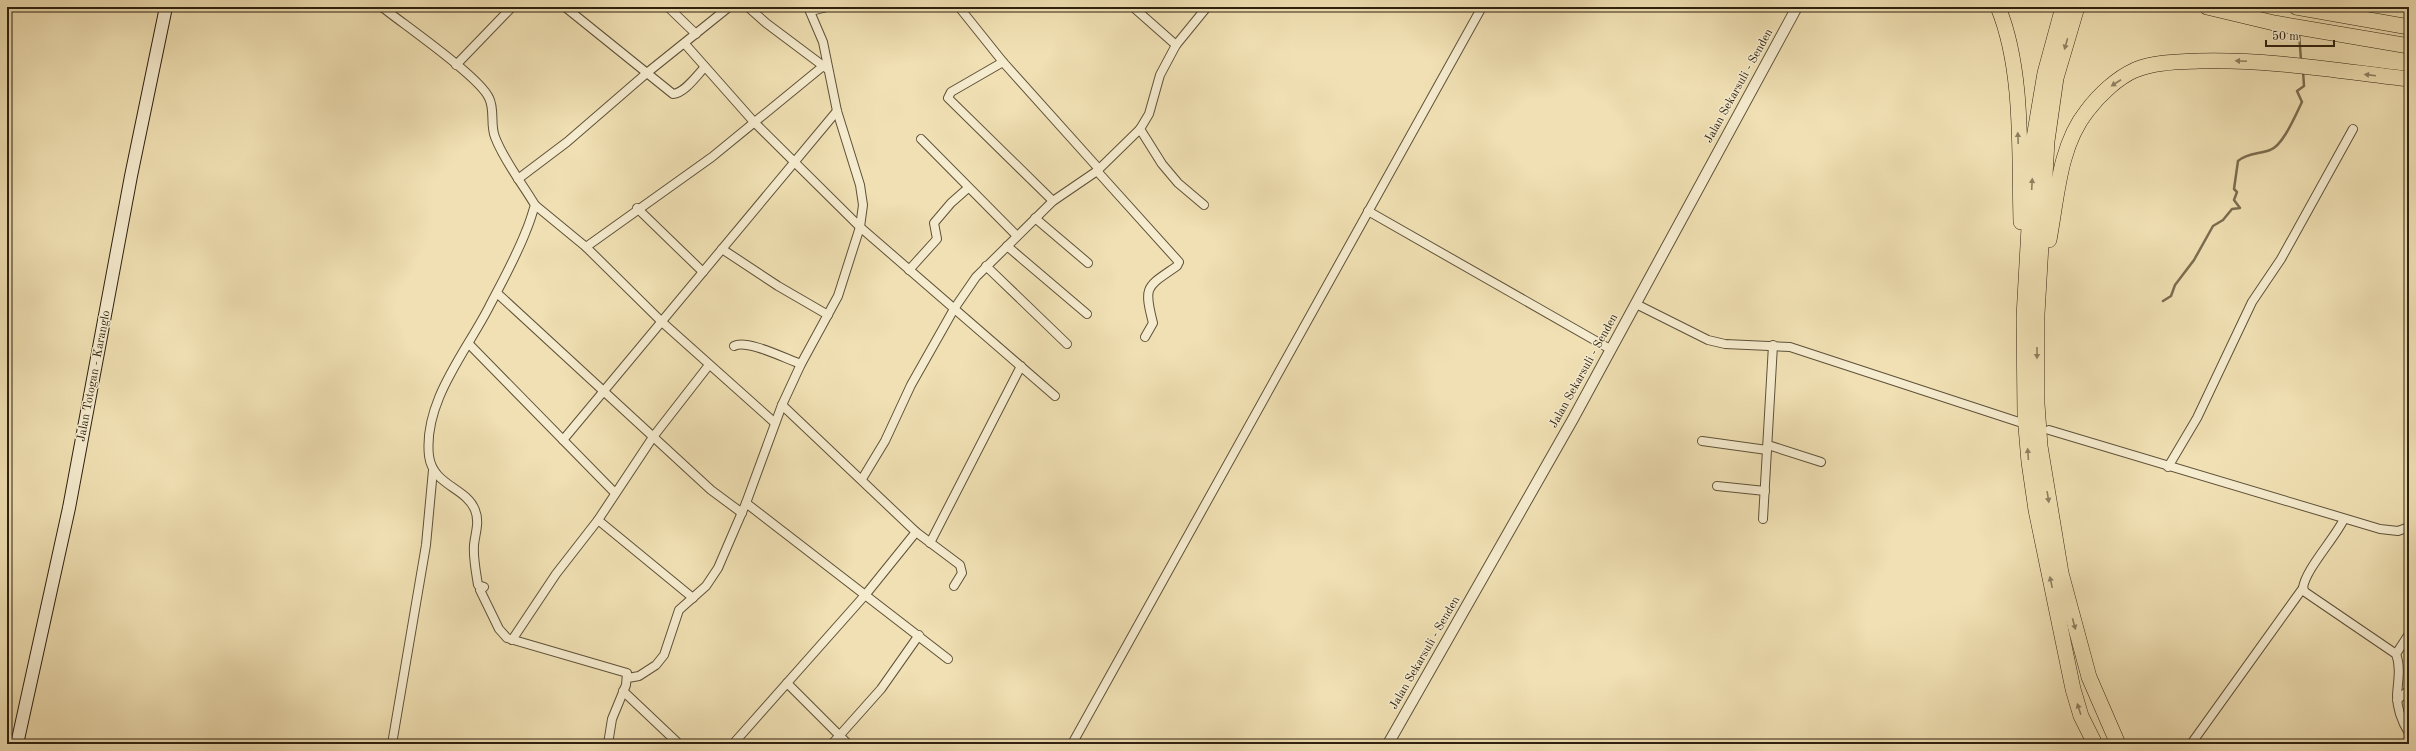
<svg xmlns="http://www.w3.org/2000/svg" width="2416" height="751" viewBox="0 0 2416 751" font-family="'Old Standard TT',serif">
	<rect width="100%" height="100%" fill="#f0e0b3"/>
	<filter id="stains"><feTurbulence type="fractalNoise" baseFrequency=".005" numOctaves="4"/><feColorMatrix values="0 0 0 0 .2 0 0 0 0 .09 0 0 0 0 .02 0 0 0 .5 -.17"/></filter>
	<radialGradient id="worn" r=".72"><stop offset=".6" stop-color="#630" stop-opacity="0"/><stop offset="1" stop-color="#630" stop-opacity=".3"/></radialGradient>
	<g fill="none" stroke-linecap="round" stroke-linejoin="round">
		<!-- stream -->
		<g stroke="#7b6d50" stroke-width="2.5">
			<polyline points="2299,33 2301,60"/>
			<path d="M2163,301L2171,296L2175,285L2194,260L2213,226L2223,220L2232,209L2240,208L2234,200L2237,192L2234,189L2238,161C2247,153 2260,154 2270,150C2283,146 2296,114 2302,102L2297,91L2304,86L2303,71"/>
		</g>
		<defs>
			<g id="minor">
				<path d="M382,7C403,24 480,77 489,98C495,109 490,125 495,137C504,161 522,183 535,205C532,214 530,222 526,231C516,257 502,282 489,307C466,352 423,402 429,456C433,486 466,487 475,510C480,522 475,534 474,545C473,558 476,572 478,585L484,587L480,590L499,629L507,638L627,673L626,685L612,719L608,744"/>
				<path d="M565,7L673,94C685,93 697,75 705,67"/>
				<polyline points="668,7 696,34"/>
				<polyline points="748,7 766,23 826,68"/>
				<polyline points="959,7 1003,62 1099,169"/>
				<polyline points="1133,7 1176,45"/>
				<polyline points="811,11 827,7"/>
				<polyline points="685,44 754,122 860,227 1055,396"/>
				<polyline points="1003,62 951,92 948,98 1053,201"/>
				<polyline points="456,65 512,7"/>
				<polyline points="1140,129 1162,164 1178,183 1204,205"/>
				<polyline points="921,139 1017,236"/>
				<path d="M1097,171L1179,262L1177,266C1147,287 1143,285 1153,323L1145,337"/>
				<polyline points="518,179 567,142 648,72 729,7"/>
				<polyline points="535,205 586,247 662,322 775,423"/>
				<polyline points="637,208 703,272"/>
				<polyline points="1368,211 1610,349"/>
				<polyline points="1035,218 1088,263"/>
				<polyline points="1007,246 1087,314"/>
				<polyline points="586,247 712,157 822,67"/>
				<polyline points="722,249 778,286 828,315"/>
				<polyline points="986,266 1067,344"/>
				<polyline points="909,270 937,239 934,223 951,203 968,188"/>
				<polyline points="497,293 711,490 742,513"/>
				<polyline points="1636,304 1708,340 1725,344 1790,347 2019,422"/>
				<polyline points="469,344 615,493"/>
				<path d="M734,346C747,339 786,359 801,364"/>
				<polyline points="782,405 916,532 960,565 962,573 954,586"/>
				<polyline points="2049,430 2380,529 2398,531 2409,527"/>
				<polyline points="563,440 837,111"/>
				<polyline points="1702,441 1767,450"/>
				<polyline points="1768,445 1821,462"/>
				<polyline points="2168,467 2197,418 2252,302 2281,259 2353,129"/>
				<polyline points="862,479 885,441 911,385 954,309 976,277 1053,201 1097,171 1140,129 1149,114 1160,75 1176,45 1207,7"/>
				<polyline points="1717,486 1765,491"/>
				<polyline points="746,503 948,659"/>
				<polyline points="1763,519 1773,345"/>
				<path d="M2344,519C2335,538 2305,570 2303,588L2305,592L2396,654C2401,667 2398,681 2397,695C2397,709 2402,722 2409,733"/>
				<polyline points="598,520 693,598"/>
				<polyline points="930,543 1021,366"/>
				<polyline points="512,640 556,574 598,520 653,437 709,365"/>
				<polyline points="2396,654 2409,634"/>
				<polyline points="628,678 639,676 656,665 664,655 679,610 706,586 718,568 746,503 782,405 801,364 838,296 860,227 863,205 860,185 837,111 823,42 808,7"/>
				<polyline points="787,683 848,744"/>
				<polyline points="623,691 679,744"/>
				<polyline points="2397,700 2409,690"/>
				<polyline points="392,744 426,545 433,470"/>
				<polyline points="733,744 866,594 916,532"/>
				<polyline points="832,744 881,689 919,635"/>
				<polyline points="1072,744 1482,7"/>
				<polyline points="2191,744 2303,588"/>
			</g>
			<polyline id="tertiary" points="1388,744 1573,419 1797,7"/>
			<polyline id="secondary" points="17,744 69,508 131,176 166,7"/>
			<g id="motorway">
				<path d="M1998,7C2024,70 2019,154 2021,222"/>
				<polyline points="2063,7 2045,73 2034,138 2024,317 2025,415 2029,462 2036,510 2073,689 2081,716 2095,744"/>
				<polyline points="2077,7 2056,78 2047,141 2037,314 2037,404 2040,446 2061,573 2089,677 2118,744"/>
				<polyline points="2207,7 2274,23 2409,46"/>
				<polyline points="2296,7 2409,27"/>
				<path d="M2049,240C2057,198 2059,146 2087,111C2099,95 2117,78 2135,70C2155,62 2177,62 2198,61C2269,59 2339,71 2409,79"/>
			</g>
		</defs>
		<!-- minor casing -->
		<use href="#minor" stroke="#5e5138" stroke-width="10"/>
		<!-- tertiary casing -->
		<use href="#tertiary" stroke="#5e5138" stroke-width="12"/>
		<!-- secondary casing -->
		<use href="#secondary" stroke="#2e210f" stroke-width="14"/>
		<!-- motorway casing -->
		<use href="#motorway" stroke="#2e210f" stroke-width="16"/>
		<!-- minor -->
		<use href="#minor" stroke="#f5ebce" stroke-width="8"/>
		<!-- tertiary -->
		<use href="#tertiary" stroke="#f5ebce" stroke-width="10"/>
		<!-- secondary -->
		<use href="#secondary" stroke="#f5ebce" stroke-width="12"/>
		<!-- motorway -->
		<use href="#motorway" stroke="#f0e0b3" stroke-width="15"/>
	</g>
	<!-- one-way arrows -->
	<defs><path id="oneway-solid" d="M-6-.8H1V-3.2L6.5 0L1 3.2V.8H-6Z"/></defs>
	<g fill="#8f8061">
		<use href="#oneway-solid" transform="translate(2066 44) rotate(106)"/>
		<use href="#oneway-solid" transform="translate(2241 61) rotate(-178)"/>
		<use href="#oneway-solid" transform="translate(2370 75) rotate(-173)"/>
		<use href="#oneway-solid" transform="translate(2116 83) rotate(147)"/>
		<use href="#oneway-solid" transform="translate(2018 138) rotate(-92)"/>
		<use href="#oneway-solid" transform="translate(2032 184) rotate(-87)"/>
		<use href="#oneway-solid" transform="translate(2037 353) rotate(90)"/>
		<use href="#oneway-solid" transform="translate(2028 454) rotate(-94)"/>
		<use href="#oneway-solid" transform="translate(2048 497) rotate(81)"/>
		<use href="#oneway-solid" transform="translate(2051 582) rotate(-102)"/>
		<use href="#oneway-solid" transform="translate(2074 624) rotate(75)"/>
		<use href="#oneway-solid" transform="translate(2079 709) rotate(-108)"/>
	</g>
	<g text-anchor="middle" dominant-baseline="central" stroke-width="3" stroke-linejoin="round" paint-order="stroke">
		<!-- street labels -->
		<g font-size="12" fill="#2e210f" stroke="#f5ebce">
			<text transform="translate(1739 86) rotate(-61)">Jalan Sekarsuli - Senden</text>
			<text transform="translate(1584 371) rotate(-61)">Jalan Sekarsuli - Senden</text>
			<text transform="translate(94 376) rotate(-79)">Jalan Totogan - Karanglo</text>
			<text transform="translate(1425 653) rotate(-60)">Jalan Sekarsuli - Senden</text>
		</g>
	</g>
	<!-- margin -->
	<rect width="2416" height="751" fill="none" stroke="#f0e0b3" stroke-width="24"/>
	<rect x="8" y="8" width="2400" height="735" fill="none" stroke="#2e210f" stroke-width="2"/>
	<rect x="12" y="12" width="2392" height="727" fill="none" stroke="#2e210f"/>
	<!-- scale -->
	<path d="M2266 40v6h68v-6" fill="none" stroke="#2e210f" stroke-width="2"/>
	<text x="2272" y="40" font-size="12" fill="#2e210f" stroke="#f5ebce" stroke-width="3" paint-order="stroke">50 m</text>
	<rect width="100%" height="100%" filter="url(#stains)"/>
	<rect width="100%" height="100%" fill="url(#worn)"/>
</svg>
